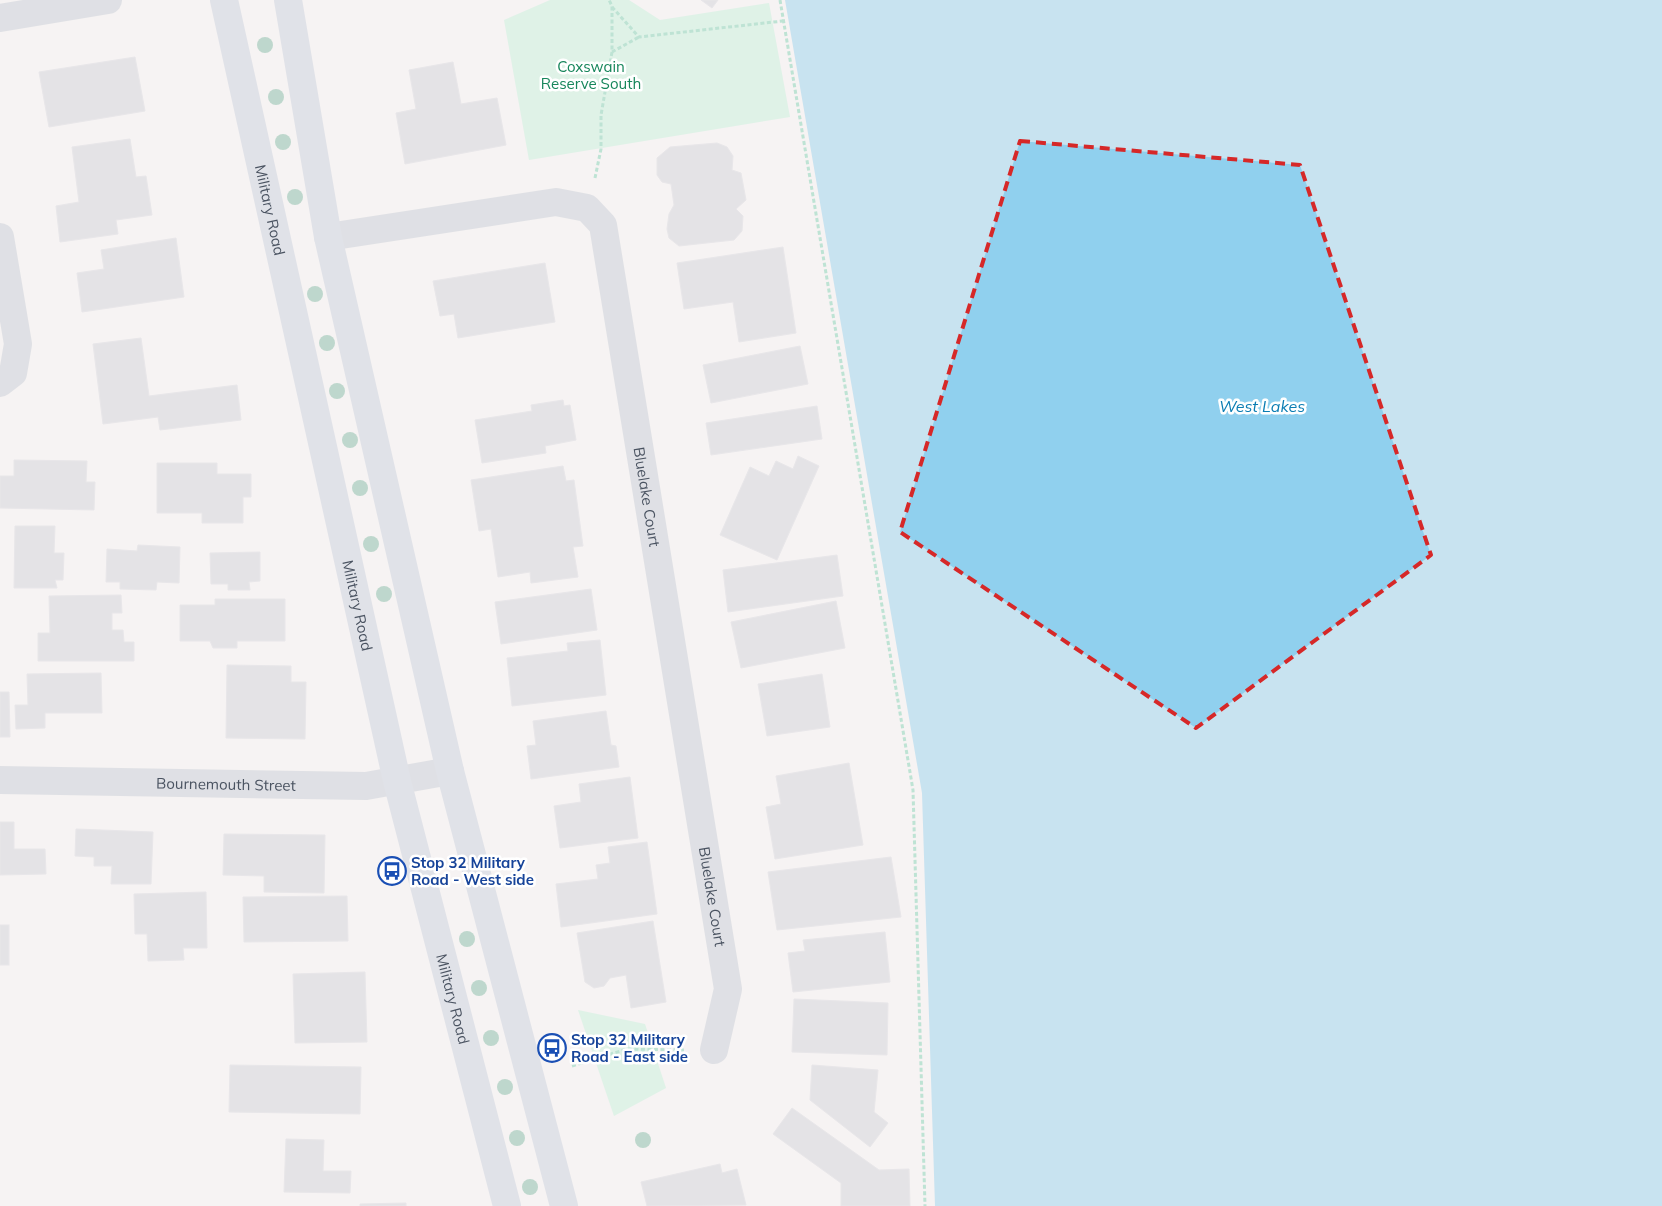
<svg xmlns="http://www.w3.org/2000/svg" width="1662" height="1206" viewBox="0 0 1662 1206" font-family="Mulish,sans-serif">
	<rect width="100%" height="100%" fill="#f5f3f3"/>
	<!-- green -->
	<g fill="#c3f1da">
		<polygon points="550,0 629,0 660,20 769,3 790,117 529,160 504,20"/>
		<polygon points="578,1010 645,1024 666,1088 614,1116"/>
	</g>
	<!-- water -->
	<polygon fill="#90d0ee" points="785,0 1662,0 1662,1206 935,1206 922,793"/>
	<!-- building -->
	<g fill="#cfd1d7" stroke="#d7d8de">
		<polygon points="701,0 718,0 712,8"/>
		<polygon points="135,57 145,111 49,127 39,72"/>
		<polygon points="453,62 461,104 497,98 506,145 405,164 396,113 416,109 409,70"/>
		<polygon points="130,139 136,177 146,176 152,215 116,220 118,234 60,242 56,206 79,202 72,147"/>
		<polygon points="717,143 727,147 733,156 732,170 741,173 746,200 736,209 743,216 742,231 734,240 679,246 669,238 667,229 669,214 674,205 671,184 662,182 657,175 657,158 670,147"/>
		<polygon points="176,238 184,297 82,312 77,273 104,269 101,250"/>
		<polygon points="783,247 796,333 739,342 733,302 684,309 677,263"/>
		<polygon points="545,263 555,322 458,338 454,314 440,316 433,281"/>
		<polygon points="141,338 149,396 237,385 241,420 160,430 158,417 103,424 93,344"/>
		<polygon points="800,346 808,384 711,403 703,365"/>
		<polygon points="563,400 564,406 570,405 576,440 545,446 546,453 482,463 475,420 532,411 531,405"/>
		<polygon points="817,406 822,439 711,455 706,423"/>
		<polygon points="798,456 819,466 777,560 720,535 750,467 769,476 776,461 793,469"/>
		<polygon points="14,460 87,461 86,482 95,482 94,510 0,508 0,476 14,476"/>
		<polygon points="157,463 217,463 217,474 251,474 251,497 243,497 243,523 202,523 202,513 157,513"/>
		<polygon points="563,466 566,481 574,480 583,546 573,547 578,577 531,583 530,572 498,577 491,529 479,531 471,480"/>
		<polygon points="15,526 55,526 54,553 64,553 63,580 55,580 57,588 14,588"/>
		<polygon points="138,545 180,547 179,583 157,582 156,590 120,589 120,582 106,582 107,549 137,551"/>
		<polygon points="260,552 260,581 249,582 250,590 228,590 228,584 211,584 210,553"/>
		<polygon points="837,555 843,596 728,612 723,570"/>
		<polygon points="591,589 597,630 501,644 495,602"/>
		<polygon points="121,595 122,613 112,613 112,630 123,630 124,642 134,642 134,661 38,661 38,633 50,633 49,596"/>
		<polygon points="215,599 285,599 285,641 237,641 237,648 213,648 210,641 180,641 180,605 215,605"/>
		<polygon points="836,601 845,648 741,668 731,622"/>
		<polygon points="600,640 606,695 512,706 507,658 568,651 567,643"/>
		<polygon points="227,665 291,666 291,682 306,682 305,739 226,738"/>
		<polygon points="101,673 102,713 45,713 45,728 16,729 15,705 28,705 27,674"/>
		<polygon points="822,674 830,727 767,736 758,684"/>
		<polygon points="0,692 9,692 10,737 0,737"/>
		<polygon points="606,711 611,745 616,746 619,767 531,779 527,746 536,745 533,721"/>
		<polygon points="849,763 863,845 775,859 766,807 781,804 776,776"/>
		<polygon points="630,777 638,838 560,848 554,806 581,802 579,784"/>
		<polygon points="0,822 14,822 14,849 45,849 46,874 0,875"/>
		<polygon points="76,829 153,832 151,884 111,884 112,866 94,866 94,857 75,856"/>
		<polygon points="224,834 325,835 324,893 264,892 264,876 223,875"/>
		<polygon points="647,842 657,914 561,927 556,884 598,879 596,865 610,863 608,847"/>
		<polygon points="891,857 901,917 777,930 768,872"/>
		<polygon points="206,892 207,948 183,948 184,960 148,961 147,934 135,934 134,894"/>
		<polygon points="347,896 348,941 244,942 243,897"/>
		<polygon points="653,921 666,1002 631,1008 626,975 610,978 604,986 594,988 585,982 577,933"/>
		<rect x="0" y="925" width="9" height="40"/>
		<polygon points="885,932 890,982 793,992 788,953 805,951 803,940"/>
		<polygon points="365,972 367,1042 295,1043 293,974"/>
		<polygon points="794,999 888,1003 887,1055 792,1052"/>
		<polygon points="230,1065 361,1067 360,1114 229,1112"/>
		<polygon points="812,1065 878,1070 874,1112 888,1123 870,1147 810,1100"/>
		<polygon points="792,1108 879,1170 909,1169 910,1206 841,1206 841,1183 773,1134"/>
		<polygon points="286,1139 324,1140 323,1171 351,1171 350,1193 284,1192"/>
		<polygon points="720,1164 722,1173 737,1169 746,1205 647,1206 641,1182"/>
		<polygon points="406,1203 406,1206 360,1206 360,1204"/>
	</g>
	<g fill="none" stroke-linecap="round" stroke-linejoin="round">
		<!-- path -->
		<g stroke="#7ad0af" stroke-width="3" stroke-dasharray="4 2.5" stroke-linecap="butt">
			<polyline points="780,0 913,790 925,1206"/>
			<polyline points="612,7 639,37 783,21"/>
			<polyline points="612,52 639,37"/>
			<polyline points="595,178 601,149 601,115 612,52 612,6 609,0"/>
			<polyline points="572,1066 627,1049 684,1050"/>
		</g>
		<!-- minor -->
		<g stroke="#c4cbd4" stroke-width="28">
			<polyline points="0,18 108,0"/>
			<polyline points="0,237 18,344 13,373 0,383"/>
			<path id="s1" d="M328,237L556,202L587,208L603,225L728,989L714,1050"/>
			<path id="s2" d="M0,780L366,786L450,771"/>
		</g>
		<!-- secondary -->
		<g stroke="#c6cedb" stroke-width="28">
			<path id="s3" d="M224,0L397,781L507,1206"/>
			<polyline points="288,0 328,237 450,771 564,1206"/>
		</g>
	</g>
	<!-- trees -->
	<g fill="#7bb79f">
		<circle cx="265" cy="45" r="8"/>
		<circle cx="276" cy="97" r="8"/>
		<circle cx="283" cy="142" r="8"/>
		<circle cx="295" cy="197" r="8"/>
		<circle cx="315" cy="294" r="8"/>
		<circle cx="327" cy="343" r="8"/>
		<circle cx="337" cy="391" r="8"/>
		<circle cx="350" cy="440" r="8"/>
		<circle cx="360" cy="488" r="8"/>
		<circle cx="371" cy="544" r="8"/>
		<circle cx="384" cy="594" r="8"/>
		<circle cx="467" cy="939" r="8"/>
		<circle cx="479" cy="988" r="8"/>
		<circle cx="491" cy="1038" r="8"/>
		<circle cx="505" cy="1087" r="8"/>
		<circle cx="517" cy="1138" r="8"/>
		<circle cx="643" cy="1140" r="8"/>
		<circle cx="530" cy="1187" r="8"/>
	</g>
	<!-- marked area -->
	<path d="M0 0H1662V1206H0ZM1020,141L1300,165L1431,555L1196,728L900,532Z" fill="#f5f3f3" fill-opacity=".55" fill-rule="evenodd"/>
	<path fill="none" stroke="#d62828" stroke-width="4" stroke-dasharray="10 6" stroke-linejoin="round" d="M1020,141L1300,165L1431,555L1196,728L900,532Z"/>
	<!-- icons -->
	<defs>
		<symbol id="bus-ring" viewBox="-11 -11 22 22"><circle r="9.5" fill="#fff" stroke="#1a4fb4" stroke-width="1.5"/><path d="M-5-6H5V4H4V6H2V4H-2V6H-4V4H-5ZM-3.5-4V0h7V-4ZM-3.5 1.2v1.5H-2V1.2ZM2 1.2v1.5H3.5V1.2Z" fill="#1a4fb4"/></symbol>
	</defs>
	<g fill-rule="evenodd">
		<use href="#bus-ring" x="376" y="855" width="32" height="32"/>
		<use href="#bus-ring" x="536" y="1032" width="32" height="32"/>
	</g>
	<g text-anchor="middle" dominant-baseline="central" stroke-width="5" stroke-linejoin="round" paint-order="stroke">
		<!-- park labels -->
		<g font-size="15" fill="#17865b" stroke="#fff">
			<text x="591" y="66">Coxswain<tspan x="591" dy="17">Reserve South</tspan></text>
		</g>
		<!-- street labels -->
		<g font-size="15" fill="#4a5361" stroke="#fff">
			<text stroke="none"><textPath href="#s3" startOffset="215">Military Road</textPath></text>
			<text stroke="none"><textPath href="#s1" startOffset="561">Bluelake Court</textPath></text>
			<text stroke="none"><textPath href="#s3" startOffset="620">Military Road</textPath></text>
			<text stroke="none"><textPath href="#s2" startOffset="226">Bournemouth Street</textPath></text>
			<text stroke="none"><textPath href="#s1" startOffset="966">Bluelake Court</textPath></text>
			<text stroke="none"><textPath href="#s3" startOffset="1025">Military Road</textPath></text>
		</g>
		<!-- transit labels -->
		<g font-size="15" font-weight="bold" fill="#164399" stroke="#fff" text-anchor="start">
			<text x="411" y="862">Stop 32 Military<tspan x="411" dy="17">Road - West side</tspan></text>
			<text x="571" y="1039">Stop 32 Military<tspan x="571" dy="17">Road - East side</tspan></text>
		</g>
		<!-- water labels -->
		<g font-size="16" font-style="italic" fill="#0b7db3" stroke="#fff">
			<text x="1262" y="406">West Lakes</text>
		</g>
	</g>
</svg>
